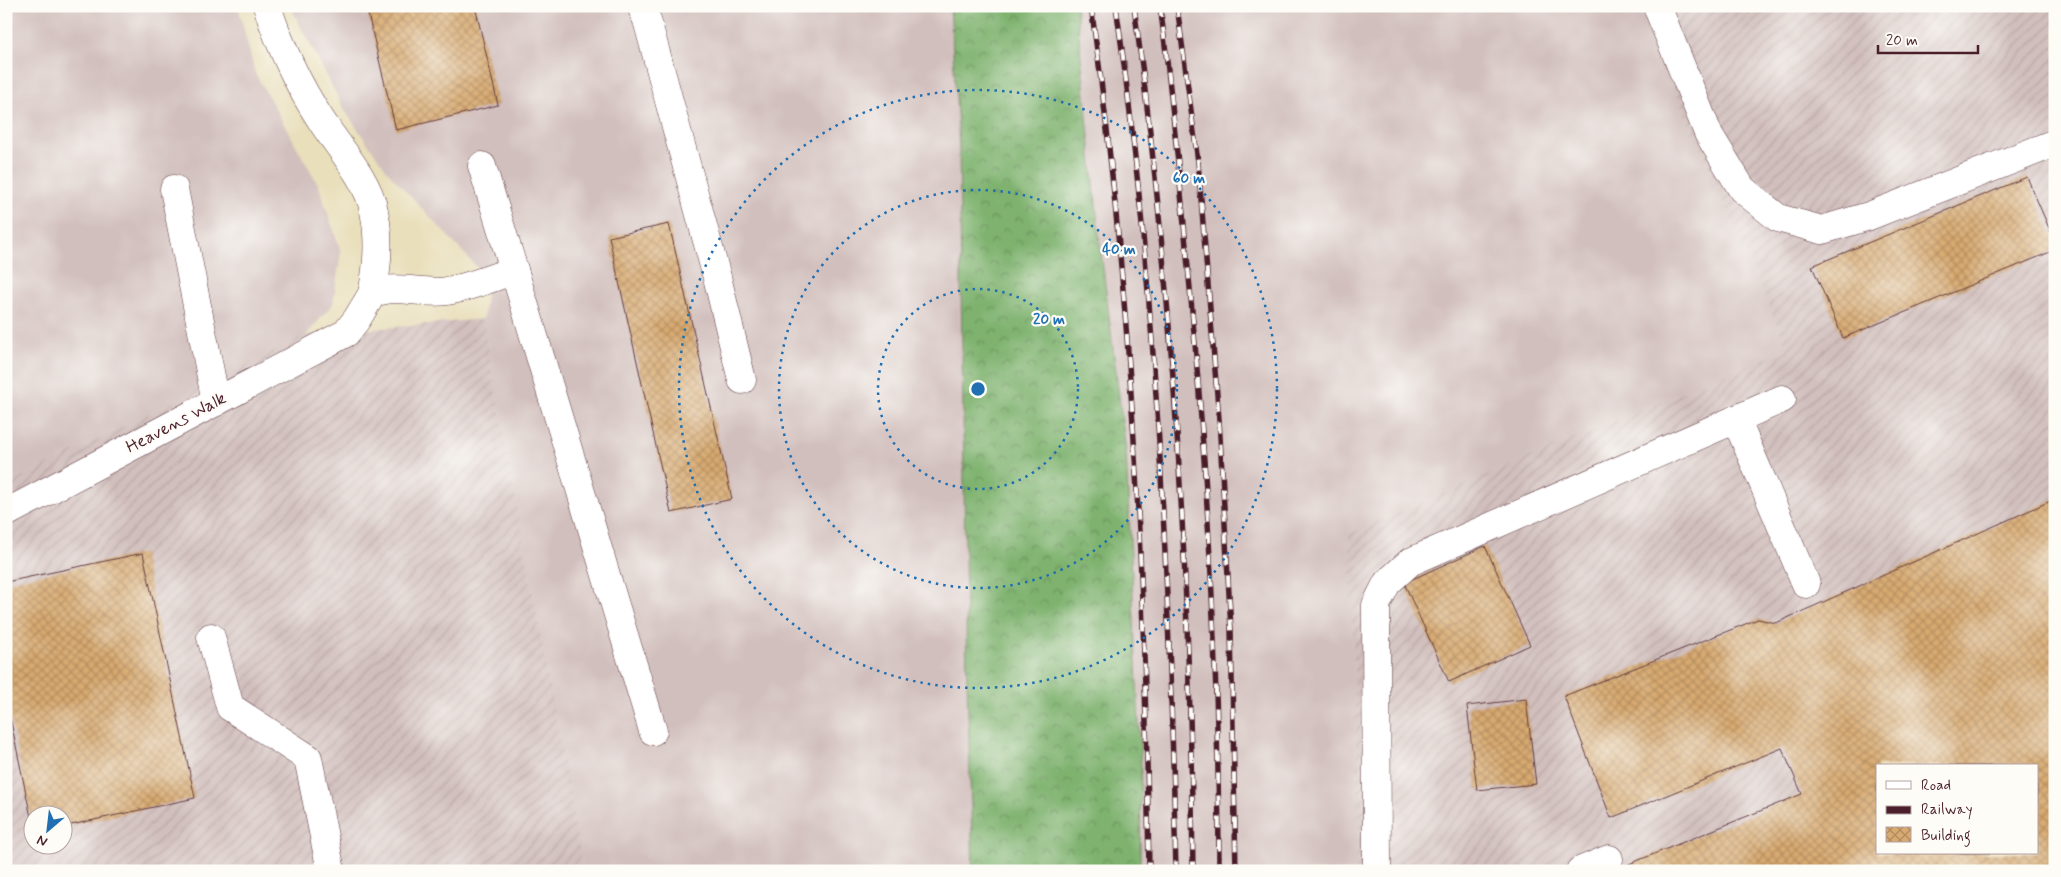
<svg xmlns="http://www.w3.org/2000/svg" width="2061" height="877" viewBox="0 0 2061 877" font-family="Mynerve,sans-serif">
	<defs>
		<pattern id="industrial-furrows" width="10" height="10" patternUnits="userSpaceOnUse" patternTransform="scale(1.25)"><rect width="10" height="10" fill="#d1bfbd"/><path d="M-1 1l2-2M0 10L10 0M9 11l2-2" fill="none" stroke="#b5a4a3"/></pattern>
		<pattern id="forest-crowns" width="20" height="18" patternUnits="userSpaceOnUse" patternTransform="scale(1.25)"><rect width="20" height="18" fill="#7eb26e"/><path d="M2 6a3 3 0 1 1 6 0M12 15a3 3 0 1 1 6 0" fill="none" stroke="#69905b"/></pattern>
		<pattern id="building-cross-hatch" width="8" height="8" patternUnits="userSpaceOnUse" patternTransform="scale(1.25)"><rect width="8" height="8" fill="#d8aa71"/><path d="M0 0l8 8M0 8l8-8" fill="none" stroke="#b18a5d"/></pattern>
	</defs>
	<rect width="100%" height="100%" fill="#fdfcf7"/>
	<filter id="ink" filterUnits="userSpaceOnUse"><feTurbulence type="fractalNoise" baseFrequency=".02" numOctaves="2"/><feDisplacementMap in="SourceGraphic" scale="10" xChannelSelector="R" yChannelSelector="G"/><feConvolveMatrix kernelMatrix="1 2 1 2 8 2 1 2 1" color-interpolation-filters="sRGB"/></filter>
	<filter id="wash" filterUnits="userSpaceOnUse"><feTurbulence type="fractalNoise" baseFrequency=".0096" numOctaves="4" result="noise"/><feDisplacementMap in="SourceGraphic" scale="20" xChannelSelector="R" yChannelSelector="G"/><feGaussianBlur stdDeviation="1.12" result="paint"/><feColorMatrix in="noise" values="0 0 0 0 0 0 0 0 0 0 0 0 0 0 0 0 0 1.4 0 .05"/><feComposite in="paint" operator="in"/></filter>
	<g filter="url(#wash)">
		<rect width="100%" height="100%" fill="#e9dfbb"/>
		<!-- industrial -->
		<g fill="url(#industrial-furrows)" fill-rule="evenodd">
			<path d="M1638,6H2055V871H1356L1359,828L1349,533L1787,348ZM1877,766H2037V853H1877Z"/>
			<path d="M483,319L584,871H6V485L306,335ZM32,814H62V844H32Z"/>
		</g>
		<!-- railway -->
		<g fill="#d1bfbd">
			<polygon points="6,6 238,6 255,73 318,184 341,252 333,304 306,335 6,485"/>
			<polygon points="290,6 950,6 959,145 967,681 973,871 584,871 483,319 488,279 388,172 345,111"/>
			<polygon points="1076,6 1638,6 1787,348 1349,533 1359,828 1356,871 1140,871 1141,766 1126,452 1100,244"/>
		</g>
		<!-- forest -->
		<polygon fill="url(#forest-crowns)" stroke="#64684c" points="950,6 1076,6 1100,244 1126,452 1141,766 1140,871 973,871 967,681 959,145"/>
		<g id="blocks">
			<!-- building -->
			<g fill="url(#building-cross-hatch)" fill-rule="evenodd">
				<polygon points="366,6 475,6 498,105 396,130"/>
				<polygon points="2027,177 2055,242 2055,250 1843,338 1812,266"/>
				<polygon points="669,224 732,499 671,513 609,237"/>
				<path d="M2055,499V871H1612L1802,794L1782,748L1611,818L1564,696L1758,619L1776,623ZM1877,766H2037V853H1877Z"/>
				<polygon points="1485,546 1530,645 1449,682 1404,583"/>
				<polygon points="143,553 195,798 62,827 62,814 32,814 32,822 6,698 6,582"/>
				<polygon points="1526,699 1536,784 1477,790 1467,706"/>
			</g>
		</g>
	</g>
	<g filter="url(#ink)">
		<use href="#blocks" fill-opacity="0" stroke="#623c41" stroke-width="1"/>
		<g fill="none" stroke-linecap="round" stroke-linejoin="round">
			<defs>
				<g id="minor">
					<path d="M267,6C280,46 298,85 321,120C338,147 368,179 374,211C380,239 378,266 372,294"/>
					<polyline points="641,6 647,20 718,281 742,380"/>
					<polyline points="1657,6 1708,133 1742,189 1778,218 1822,230 1869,216 2055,143"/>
					<polyline points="482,166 514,270"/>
					<polyline points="174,189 216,402"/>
					<polyline points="1736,419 1806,584"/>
					<path d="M6,513L346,333L357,319L372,294C396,283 422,295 447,291C470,287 492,278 514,270L653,731"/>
					<polyline points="211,637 230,707 308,758 331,871"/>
					<polyline points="1377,871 1376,605 1387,583 1410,562 1782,399"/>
					<polyline points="1580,871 1609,859"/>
				</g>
			</defs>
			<!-- minor casing -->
			<use href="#minor" stroke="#623c41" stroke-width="29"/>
			<!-- minor -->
			<use href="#minor" stroke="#fff" stroke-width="28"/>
			<defs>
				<g id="rail">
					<path d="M1091,6C1132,292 1145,582 1149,871"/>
					<path d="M1116,6C1157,292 1169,582 1176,871"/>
					<path d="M1134,6C1174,292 1190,582 1193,871"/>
					<path d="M1160,6C1173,100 1181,194 1190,288C1208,481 1219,676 1219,871"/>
					<polyline points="1177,6 1198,162 1219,419 1231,629 1236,871"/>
				</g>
			</defs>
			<!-- rail casing -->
			<use href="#rail" stroke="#4a1f2b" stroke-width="5.5"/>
			<!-- rail -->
			<use href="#rail" stroke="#fdfcf7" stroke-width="4" stroke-dasharray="11" stroke-linecap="butt"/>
		</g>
	</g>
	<!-- distance rings -->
	<g fill="none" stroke="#1f6fb2" stroke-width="2.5" stroke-dasharray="2.5 5">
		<circle cx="978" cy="389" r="100"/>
		<circle cx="978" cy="389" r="199"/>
		<circle cx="978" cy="389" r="299"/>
	</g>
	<g text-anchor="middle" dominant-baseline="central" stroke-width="4.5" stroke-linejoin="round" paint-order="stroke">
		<!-- street labels -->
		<g font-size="18" fill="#4a1f2b" stroke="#fdfcf7">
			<text transform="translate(176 423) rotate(-28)">Heavens Walk</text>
		</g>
	</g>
	<circle cx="978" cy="389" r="8" fill="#1f6fb2" stroke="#fdfcf7" stroke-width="2.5"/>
	<g font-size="15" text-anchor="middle" font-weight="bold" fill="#1f6fb2" stroke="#fdfcf7" stroke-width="4.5" stroke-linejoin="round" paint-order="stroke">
		<text x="1189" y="183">60 m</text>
		<text x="1119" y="254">40 m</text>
		<text x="1049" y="324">20 m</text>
	</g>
	<!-- margin -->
	<rect width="2061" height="877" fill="none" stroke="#fdfcf7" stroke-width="25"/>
	<!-- legend -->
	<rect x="1876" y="764" width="162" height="90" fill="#fdfcf7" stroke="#b5a4a5"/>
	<rect x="1886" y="781" width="25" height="8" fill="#ffffff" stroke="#b5a4a5"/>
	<text x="1921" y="790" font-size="15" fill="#4a1f2b">Road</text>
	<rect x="1886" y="806" width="25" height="8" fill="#4a1f2b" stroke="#b5a4a5"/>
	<text x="1921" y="814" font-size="15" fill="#4a1f2b">Railway</text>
	<rect x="1886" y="827" width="25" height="15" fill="url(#building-cross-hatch)" stroke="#b5a4a5"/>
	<text x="1921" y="840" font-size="15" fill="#4a1f2b">Building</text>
	<!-- north arrow -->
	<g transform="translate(48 830) rotate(208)"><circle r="24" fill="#fdfcf7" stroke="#b5a4a5"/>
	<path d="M0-4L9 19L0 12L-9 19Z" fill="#1f6fb2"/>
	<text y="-8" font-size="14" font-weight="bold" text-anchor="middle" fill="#4a1f2b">N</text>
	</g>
	<!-- scale -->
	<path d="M1878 45v8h100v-8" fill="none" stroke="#4a1f2b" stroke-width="2.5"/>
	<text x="1886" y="45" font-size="15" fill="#4a1f2b" stroke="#fdfcf7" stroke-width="4" paint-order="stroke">20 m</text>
</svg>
